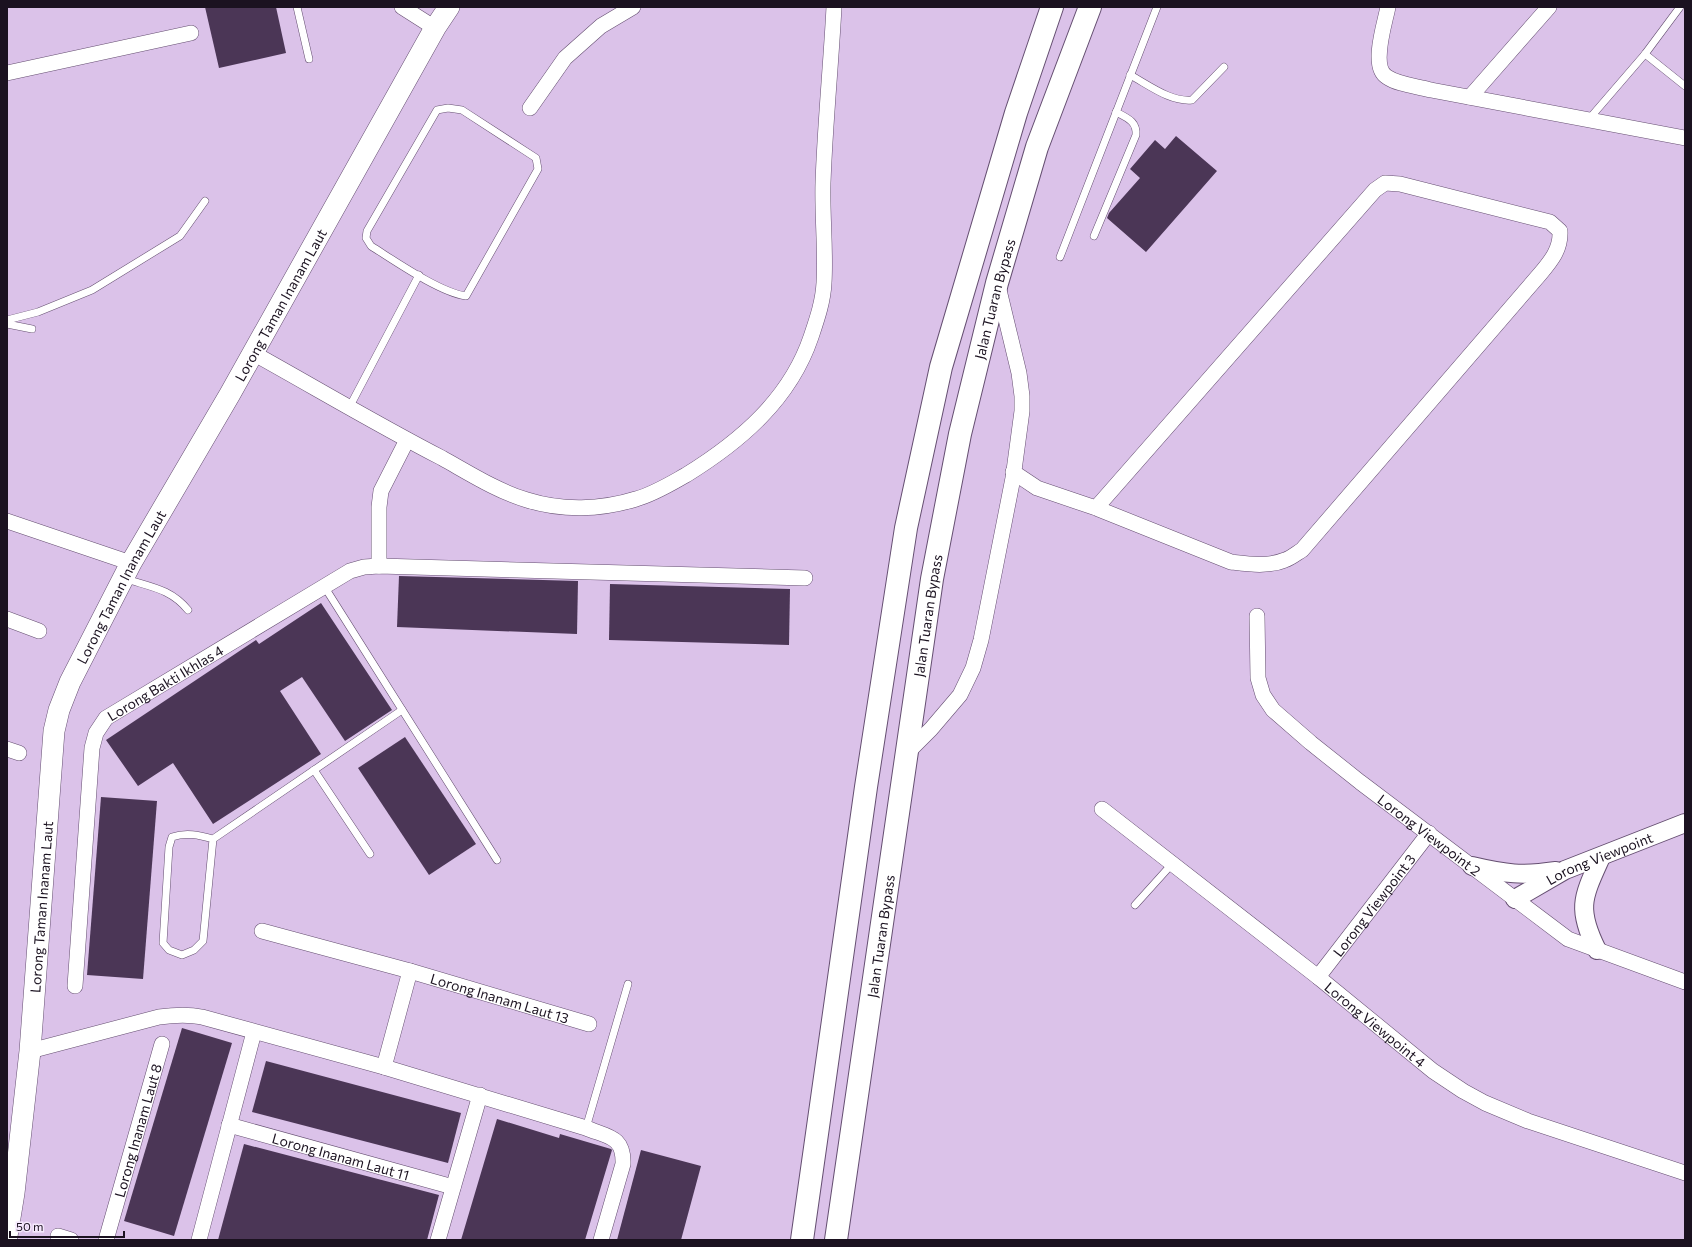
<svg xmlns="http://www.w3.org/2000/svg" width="1692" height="1247" viewBox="0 0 1692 1247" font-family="Commissioner,sans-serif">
	<rect width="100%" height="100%" fill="#dbc2e9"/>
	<!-- building -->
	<g fill="#4b3656">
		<polygon points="205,7 276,7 286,53 219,68"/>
		<polygon points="1176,136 1217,171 1146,252 1107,218 1109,213 1140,178 1130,169 1155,140 1165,149"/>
		<polygon points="399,576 578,581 577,634 397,627"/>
		<polygon points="610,584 790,589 789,645 609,640"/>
		<polygon points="321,603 392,710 345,741 302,677 280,691 321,754 213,824 173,763 138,786 106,740 256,640 259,644"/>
		<polygon points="405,737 476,844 429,875 358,768"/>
		<polygon points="101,797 157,801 143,979 87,975"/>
		<polygon points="182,1028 232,1043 174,1236 124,1221"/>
		<polygon points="266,1061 461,1113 448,1163 252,1112"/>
		<polygon points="497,1119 559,1138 560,1134 611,1149 612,1150 585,1240 461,1240"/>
		<polygon points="244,1144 439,1195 427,1240 218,1240"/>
		<polygon points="641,1150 701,1166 681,1240 617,1240"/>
	</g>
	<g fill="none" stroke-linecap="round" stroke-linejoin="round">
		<defs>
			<g id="service">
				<polyline points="297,7 309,59"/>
				<polyline points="1645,54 1685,86"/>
				<path d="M1130,75C1149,85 1170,102 1192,100L1224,67"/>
				<path d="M448,108L462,110L536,158L538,169L466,296C439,292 395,261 371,246L366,238L367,231L437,110Z"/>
				<polyline points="1589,119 1645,54 1680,7"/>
				<path d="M1094,236L1136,135C1137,121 1127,118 1116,112"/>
				<polyline points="1060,257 1157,7"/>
				<polyline points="7,320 38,312 92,290 180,236 205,201"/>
				<polyline points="7,324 32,329"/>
				<polyline points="350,406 419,275"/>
				<path d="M126,579C151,587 171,589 188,610"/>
				<polyline points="324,586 497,860"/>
				<polyline points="314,770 370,854"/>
				<path d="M213,839L203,941L194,950L182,955L169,950L163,943L169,847L172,837C186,832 199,835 213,839L402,710"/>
				<polyline points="1135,905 1172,864"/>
				<polyline points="586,1128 628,984"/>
			</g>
			<g id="minor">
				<polyline points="402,7 435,28"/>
				<path d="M1388,7C1385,23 1370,67 1387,77C1399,85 1417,86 1431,90L1685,138"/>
				<polyline points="7,73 191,33"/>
				<polyline points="1470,97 1549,7"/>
				<polyline points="530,108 565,58 601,26 633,7"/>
				<path d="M253,353C316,388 378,425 442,458C469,473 497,491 527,500C562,511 601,510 636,499C654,494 670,484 686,475C741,441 790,399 811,337C817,319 823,302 824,283C826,250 822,216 823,183C825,124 831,65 834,7"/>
				<path d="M1013,472L1037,488L1096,508L1231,562C1248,564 1268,567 1285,560C1291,558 1297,553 1302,550L1540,274C1551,261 1561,249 1560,231L1550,222L1400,184L1385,183L1375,190L1096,508"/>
				<polyline points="7,521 131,563"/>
				<polyline points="379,566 379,507 381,491 407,440"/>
				<path id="s1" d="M1257,616L1258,678L1263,695L1273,710L1311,743L1360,782L1568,939L1685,982"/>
				<polyline points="7,619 39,631"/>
				<polyline points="7,749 19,753"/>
				<polyline points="906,754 931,729 960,695 973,668 981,640 1013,478 1022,411 1022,396 1019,373 998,286"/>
				<path id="s2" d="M1102,809L1318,977L1433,1071L1463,1091L1485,1103L1528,1121L1685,1173"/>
				<path id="s3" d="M262,931L410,971L589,1024"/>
				<path id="s4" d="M1318,977L1429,833"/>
				<path id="s5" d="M75,986L92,748L96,733L106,718L350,571L364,567L379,566L805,578"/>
				<path d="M30,1051L159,1017C174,1015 187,1014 202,1017L384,1067L586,1128C608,1137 624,1136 623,1164L601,1240"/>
				<polyline points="384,1067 410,971"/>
				<path id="s6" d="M229,1125L453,1187"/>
				<polyline points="58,1236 71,1240"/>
				<path id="s7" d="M106,1240L162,1044"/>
				<polyline points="199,1240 254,1032"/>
				<polyline points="438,1240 480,1095"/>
			</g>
			<g id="tertiary">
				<path d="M1472,866C1506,874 1522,876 1556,871"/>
				<path id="s8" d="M1515,899L1565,870L1685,823"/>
				<path d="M1597,950C1576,908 1583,897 1601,857"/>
			</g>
			<g id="secondary">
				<path id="s9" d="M7,1236L14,1193L30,1051L54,731L59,710L70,682L131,563L230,394L435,28L449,7"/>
			</g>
			<g id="trunk">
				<polyline points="802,1240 866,787 906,528 941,367 1016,113 1052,7"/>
				<path id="s10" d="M836,1240L932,579L960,434L997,283L1037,147L1090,7"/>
			</g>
		</defs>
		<!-- service casing -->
		<use href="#service" stroke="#654f71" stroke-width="8"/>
		<!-- minor casing -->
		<use href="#minor" stroke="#654f71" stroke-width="16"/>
		<!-- tertiary casing -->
		<use href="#tertiary" stroke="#654f71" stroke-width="20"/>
		<!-- secondary casing -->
		<use href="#secondary" stroke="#654f71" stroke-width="22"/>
		<!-- trunk casing -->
		<use href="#trunk" stroke="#654f71" stroke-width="24"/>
		<!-- service -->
		<use href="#service" stroke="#fff" stroke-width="7"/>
		<!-- minor -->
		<use href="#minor" stroke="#fff" stroke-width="15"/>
		<!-- tertiary -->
		<use href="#tertiary" stroke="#fff" stroke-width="18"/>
		<!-- secondary -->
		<use href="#secondary" stroke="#fff" stroke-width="21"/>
		<!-- trunk -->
		<use href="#trunk" stroke="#fff" stroke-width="22"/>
	</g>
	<g text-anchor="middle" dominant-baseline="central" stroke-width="4" stroke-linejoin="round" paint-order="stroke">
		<!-- street labels -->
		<g font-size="14" fill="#1b1220" stroke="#f5e8fd">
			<text stroke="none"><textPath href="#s10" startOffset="955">Jalan Tuaran Bypass</textPath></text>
			<text stroke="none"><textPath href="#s9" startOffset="991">Lorong Taman Inanam Laut</textPath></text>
			<text stroke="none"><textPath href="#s9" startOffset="667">Lorong Taman Inanam Laut</textPath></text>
			<text stroke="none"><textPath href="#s10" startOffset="631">Jalan Tuaran Bypass</textPath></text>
			<text stroke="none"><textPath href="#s5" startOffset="341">Lorong Bakti Ikhlas 4</textPath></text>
			<text stroke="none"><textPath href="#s1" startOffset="298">Lorong Viewpoint 2</textPath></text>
			<text stroke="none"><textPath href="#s8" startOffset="94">Lorong Viewpoint</textPath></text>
			<text stroke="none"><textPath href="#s4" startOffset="91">Lorong Viewpoint 3</textPath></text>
			<text stroke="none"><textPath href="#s9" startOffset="331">Lorong Taman Inanam Laut</textPath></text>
			<text stroke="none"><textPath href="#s10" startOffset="307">Jalan Tuaran Bypass</textPath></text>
			<text stroke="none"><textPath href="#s3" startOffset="247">Lorong Inanam Laut 13</textPath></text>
			<text stroke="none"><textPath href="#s2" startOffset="348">Lorong Viewpoint 4</textPath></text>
			<text stroke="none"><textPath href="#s7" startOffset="114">Lorong Inanam Laut 8</textPath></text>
			<text stroke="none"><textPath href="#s6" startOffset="116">Lorong Inanam Laut 11</textPath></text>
		</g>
	</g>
	<!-- border -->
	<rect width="1692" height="1247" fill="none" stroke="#1b1220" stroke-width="16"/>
	<!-- scale -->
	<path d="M10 1231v6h114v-6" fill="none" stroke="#1b1220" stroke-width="2"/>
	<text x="16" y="1231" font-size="12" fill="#1b1220" stroke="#f5e8fd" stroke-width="3" paint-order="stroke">50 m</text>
</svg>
